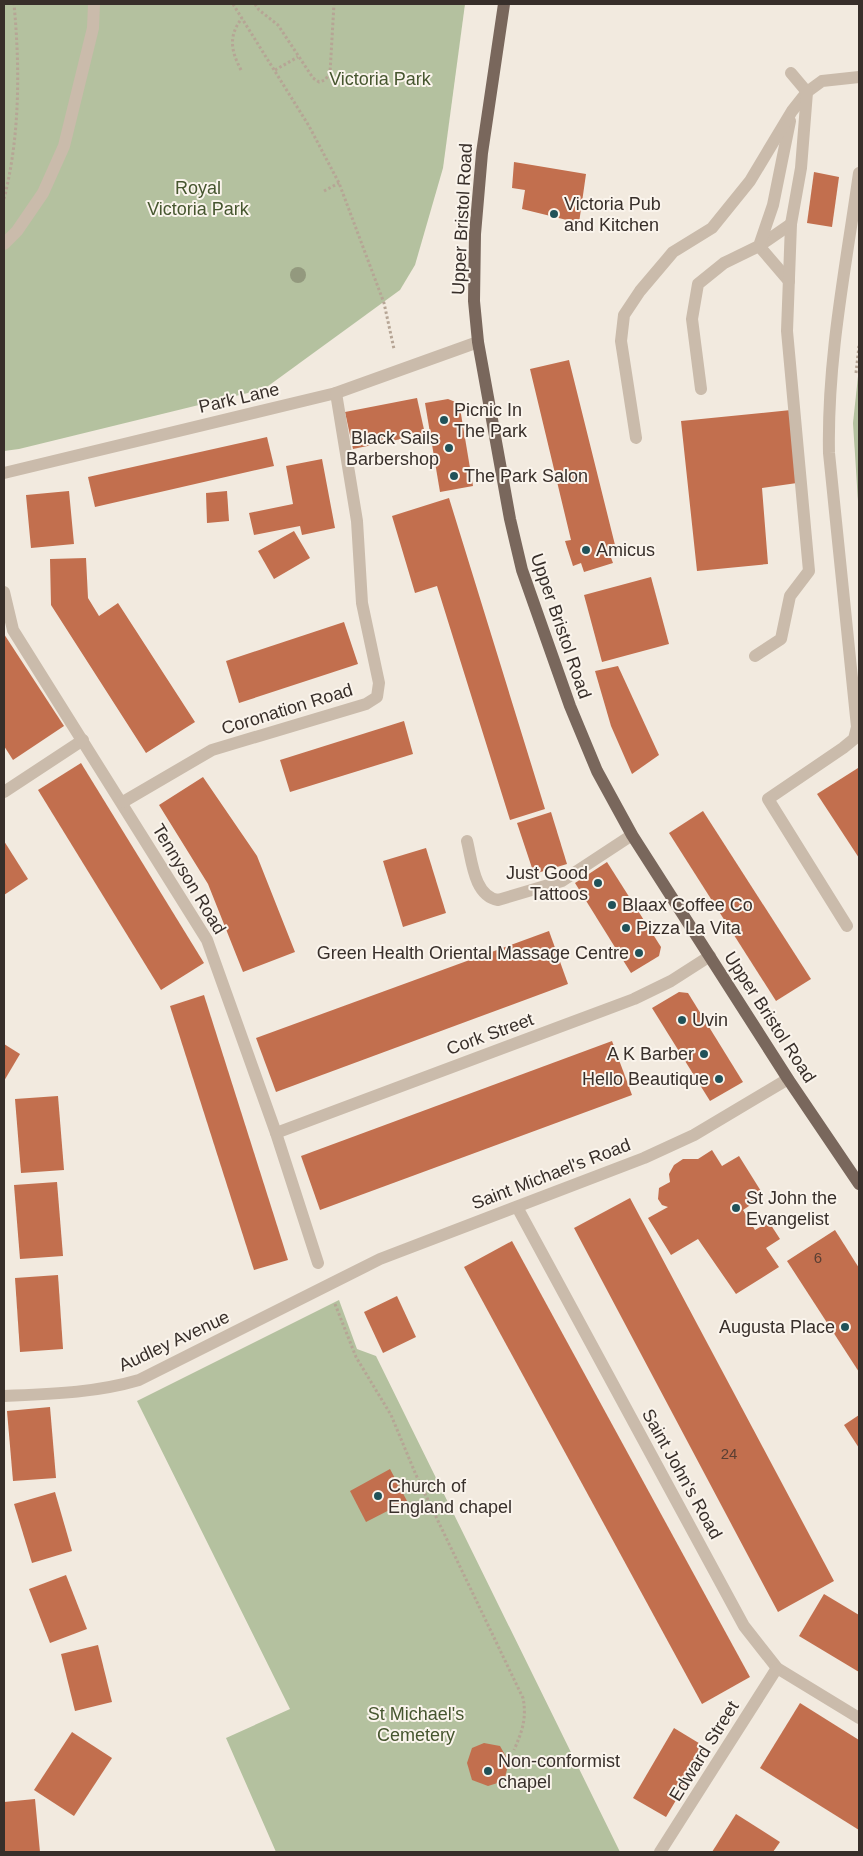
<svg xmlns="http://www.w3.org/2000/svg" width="863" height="1856" viewBox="0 0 863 1856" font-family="Arial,sans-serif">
	<rect width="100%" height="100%" fill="#f2eadf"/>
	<!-- green -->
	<g fill="#b4c19f">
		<polygon points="4,4 465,4 443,168 415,265 400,290 264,389 19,449 4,451"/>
		<polygon points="859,367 859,517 853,423"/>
		<polygon points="339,1300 357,1349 376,1356 620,1852 276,1852 226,1738 290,1709 137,1401"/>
	</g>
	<!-- building -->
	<g fill="#c26f4e">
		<polygon points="514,162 586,174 579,223 522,209 525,190 512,188"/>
		<polygon points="814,172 839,177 832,227 807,223"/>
		<polygon points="569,360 617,553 610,555 613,563 584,572 581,563 573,566 565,541 571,540 530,369"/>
		<polygon points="417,398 425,434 353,449 345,412"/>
		<polygon points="448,399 458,403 460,408 473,486 440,492 425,403"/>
		<polygon points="791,410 797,483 762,488 768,564 697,571 681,421"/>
		<polygon points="267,437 274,466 95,507 88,477"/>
		<polygon points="322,459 335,528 302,535 300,526 254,535 249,513 293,504 286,466"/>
		<polygon points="69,491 74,544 31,548 26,495"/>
		<polygon points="227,491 229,521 207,523 206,493"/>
		<polygon points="449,498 545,809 510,820 437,586 415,593 392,516"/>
		<polygon points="294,531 310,558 274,579 258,551"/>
		<polygon points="86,558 88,598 99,616 118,603 195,722 146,753 51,605 50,559"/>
		<polygon points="651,577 669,644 602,662 584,595"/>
		<polygon points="344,622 358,664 239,703 226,661"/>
		<polygon points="4,634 64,726 13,760 4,746"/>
		<polygon points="618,666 659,755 632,774 611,726 595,671"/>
		<polygon points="404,721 413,754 290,792 280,760"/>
		<polygon points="81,763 204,963 161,990 38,790"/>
		<polygon points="858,768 859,769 859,858 817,794"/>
		<polygon points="203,777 257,856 295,952 243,972 208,884 159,805"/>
		<polygon points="703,811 811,979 776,1001 669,833"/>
		<polygon points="551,812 567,864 534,874 517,823"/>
		<polygon points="4,841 28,879 4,895"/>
		<polygon points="426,848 446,913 403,927 383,861"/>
		<polygon points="607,862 661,947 659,956 631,973 575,883"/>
		<polygon points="549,931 568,984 276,1092 256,1038"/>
		<polygon points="679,992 688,993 743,1082 710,1101 652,1008"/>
		<polygon points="204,995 288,1260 254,1270 170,1006"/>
		<polygon points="612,1041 632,1095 320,1210 301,1156"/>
		<polygon points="4,1044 20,1054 4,1081"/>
		<polygon points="58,1096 64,1170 21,1173 15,1099"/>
		<polygon points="712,1150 722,1166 739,1156 764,1196 743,1210 755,1230 769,1222 780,1239 766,1248 779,1267 736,1294 698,1239 671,1255 648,1218 668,1207 662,1205 658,1199 659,1188 670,1182 669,1174 674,1165 683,1159 698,1159"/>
		<polygon points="57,1182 63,1256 20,1259 14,1185"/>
		<polygon points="630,1198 834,1581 778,1612 574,1228"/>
		<polygon points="835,1230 859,1268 859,1372 787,1261"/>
		<polygon points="512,1241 750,1677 702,1704 464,1267"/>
		<polygon points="58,1275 63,1349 20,1352 15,1278"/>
		<polygon points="397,1296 416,1337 383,1353 364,1312"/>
		<polygon points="50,1407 56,1478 13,1481 7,1411"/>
		<polygon points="859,1415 859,1448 844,1425"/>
		<polygon points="390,1469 407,1501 366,1522 350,1491"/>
		<polygon points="55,1492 72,1551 32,1563 14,1504"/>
		<polygon points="66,1575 87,1629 50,1643 29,1589"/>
		<polygon points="824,1594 859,1615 859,1672 799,1636"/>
		<polygon points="98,1645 112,1702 75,1711 61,1654"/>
		<polygon points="800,1703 859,1740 859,1830 760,1768"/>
		<polygon points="674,1728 707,1748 666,1817 633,1798"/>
		<polygon points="72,1732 112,1758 74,1816 34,1790"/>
		<polygon points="484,1743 500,1746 509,1762 504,1781 488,1786 472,1780 467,1763 472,1748"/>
		<polygon points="35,1799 40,1852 4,1852 4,1802"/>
		<polygon points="736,1814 780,1842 773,1852 712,1852"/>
	</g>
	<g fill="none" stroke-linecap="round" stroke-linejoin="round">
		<!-- path -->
		<g stroke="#b6a595" stroke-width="3" stroke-dasharray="2.5 2.5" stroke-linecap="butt">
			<polyline points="233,4 309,126 339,183 384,303 394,349"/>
			<polyline points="255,4 259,10 278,25 313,78 319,82 325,80 330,73 334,4"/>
			<path d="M241,70C231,51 228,36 242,18"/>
			<polyline points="275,70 298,57"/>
			<polyline points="324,191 339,183"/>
			<path d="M4,199C20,136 20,68 14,4"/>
			<polyline points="856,373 859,346"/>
			<path d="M335,1304L356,1357L391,1415L416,1475L523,1698C527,1718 522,1732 514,1750"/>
		</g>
		<!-- lane -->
		<g stroke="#cabbab" stroke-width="12">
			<polyline points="789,281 759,246 791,224"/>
			<polyline points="701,389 692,319 698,284 724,263 759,246 773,205 790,121"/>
			<polyline points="636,438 621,341 624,315 640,291 673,252 712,228 750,181 792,111 807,92 822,81 859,77"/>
			<polyline points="755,656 781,639 790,596 809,571 787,331 791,224 801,168 807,92 791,73"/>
			<path d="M847,926L768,799L843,748L854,739L857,727L829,453C827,359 846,266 859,173"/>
		</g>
		<!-- street -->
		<g stroke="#cabbab" stroke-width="12">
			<polyline points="4,244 17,231 43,193 64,146 93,28 94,4"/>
			<polyline points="4,473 336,393 478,342"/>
			<polyline points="4,592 13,630 207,940 276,1133 318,1263"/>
			<polyline points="4,792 83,740"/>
			<polyline points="123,802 212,750 366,704 377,697 379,683 362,603 357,521 336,393"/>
			<path d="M467,841C472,861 474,896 498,900L562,881L632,835"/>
			<polyline points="276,1133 634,999 671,981 710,956"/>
			<polyline points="517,1207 744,1626 777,1668 859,1718"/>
			<path d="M4,1396C50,1394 95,1393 139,1380L380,1259L644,1158L694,1135L788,1079"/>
			<polyline points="660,1852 777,1668"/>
		</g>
		<!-- primary -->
		<polyline stroke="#79675c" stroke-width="12" points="504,4 482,153 475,234 474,301 478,342 510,519 522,570 570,706 597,771 632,835 788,1079 859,1184"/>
	</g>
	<!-- trees -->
	<circle fill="#93997e" cx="298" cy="275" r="8"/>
	<!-- markers -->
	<g fill="#215259" stroke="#faf4ec" stroke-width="2">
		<circle cx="554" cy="214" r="5"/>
		<circle cx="444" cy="420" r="5"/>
		<circle cx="449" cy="448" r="5"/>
		<circle cx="454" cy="476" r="5"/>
		<circle cx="586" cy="550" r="5"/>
		<circle cx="598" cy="883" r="5"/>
		<circle cx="612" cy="905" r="5"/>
		<circle cx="626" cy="928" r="5"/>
		<circle cx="639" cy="953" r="5"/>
		<circle cx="682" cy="1020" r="5"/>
		<circle cx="704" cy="1054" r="5"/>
		<circle cx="719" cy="1079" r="5"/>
		<circle cx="736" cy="1208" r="5"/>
		<circle cx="845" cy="1327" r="5"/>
		<circle cx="378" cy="1496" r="5"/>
		<circle cx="488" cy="1771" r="5"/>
	</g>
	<g text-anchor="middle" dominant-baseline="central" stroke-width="4" stroke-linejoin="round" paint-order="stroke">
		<!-- number labels -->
		<g font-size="15" fill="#5a3f33">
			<text x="818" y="1257">6</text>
			<text x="729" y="1453">24</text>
		</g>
		<!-- park labels -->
		<g font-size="18" fill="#46562f" stroke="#faf4ec">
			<text x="380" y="79">Victoria Park</text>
			<text x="198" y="188">Royal<tspan x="198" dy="21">Victoria Park</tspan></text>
			<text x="416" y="1714">St Michael's<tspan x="416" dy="21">Cemetery</tspan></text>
		</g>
		<!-- poi labels -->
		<g font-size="18" fill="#382f2a" stroke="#faf4ec" text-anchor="start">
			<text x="564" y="204">Victoria Pub<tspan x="564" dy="21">and Kitchen</tspan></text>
			<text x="454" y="410">Picnic In<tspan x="454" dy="21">The Park</tspan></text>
			<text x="439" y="438" text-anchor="end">Black Sails<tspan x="439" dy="21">Barbershop</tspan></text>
			<text x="464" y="476">The Park Salon</text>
			<text x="596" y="550">Amicus</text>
			<text x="588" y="873" text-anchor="end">Just Good<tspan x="588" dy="21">Tattoos</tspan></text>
			<text x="622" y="905">Blaax Coffee Co</text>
			<text x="636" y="928">Pizza La Vita</text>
			<text x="629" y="953" text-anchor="end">Green Health Oriental Massage Centre</text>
			<text x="692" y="1020">Uvin</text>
			<text x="694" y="1054" text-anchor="end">A K Barber</text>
			<text x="709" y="1079" text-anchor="end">Hello Beautique</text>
			<text x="746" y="1198">St John the<tspan x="746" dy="21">Evangelist</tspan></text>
			<text x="835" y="1327" text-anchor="end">Augusta Place</text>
			<text x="388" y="1486">Church of<tspan x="388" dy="21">England chapel</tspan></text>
			<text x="498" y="1761">Non-conformist<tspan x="498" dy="21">chapel</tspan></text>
		</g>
		<!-- street labels -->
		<g font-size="18" fill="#382f2a" stroke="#faf4ec">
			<text transform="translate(462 219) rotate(-87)">Upper Bristol Road</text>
			<text transform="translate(239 398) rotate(-13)">Park Lane</text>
			<text transform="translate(561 626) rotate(71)">Upper Bristol Road</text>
			<text transform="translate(287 709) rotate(-17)">Coronation Road</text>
			<text transform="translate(189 879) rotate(59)">Tennyson Road</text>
			<text transform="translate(770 1017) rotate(57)">Upper Bristol Road</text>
			<text transform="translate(490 1034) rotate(-20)">Cork Street</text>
			<text transform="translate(551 1174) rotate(-21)">Saint Michael's Road</text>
			<text transform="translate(174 1341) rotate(-25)">Audley Avenue</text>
			<text transform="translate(682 1474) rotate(61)">Saint John's Road</text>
			<text transform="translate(704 1751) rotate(-58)">Edward Street</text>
		</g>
	</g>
	<!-- border -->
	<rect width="863" height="1856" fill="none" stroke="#382f2a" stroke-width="10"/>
</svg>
